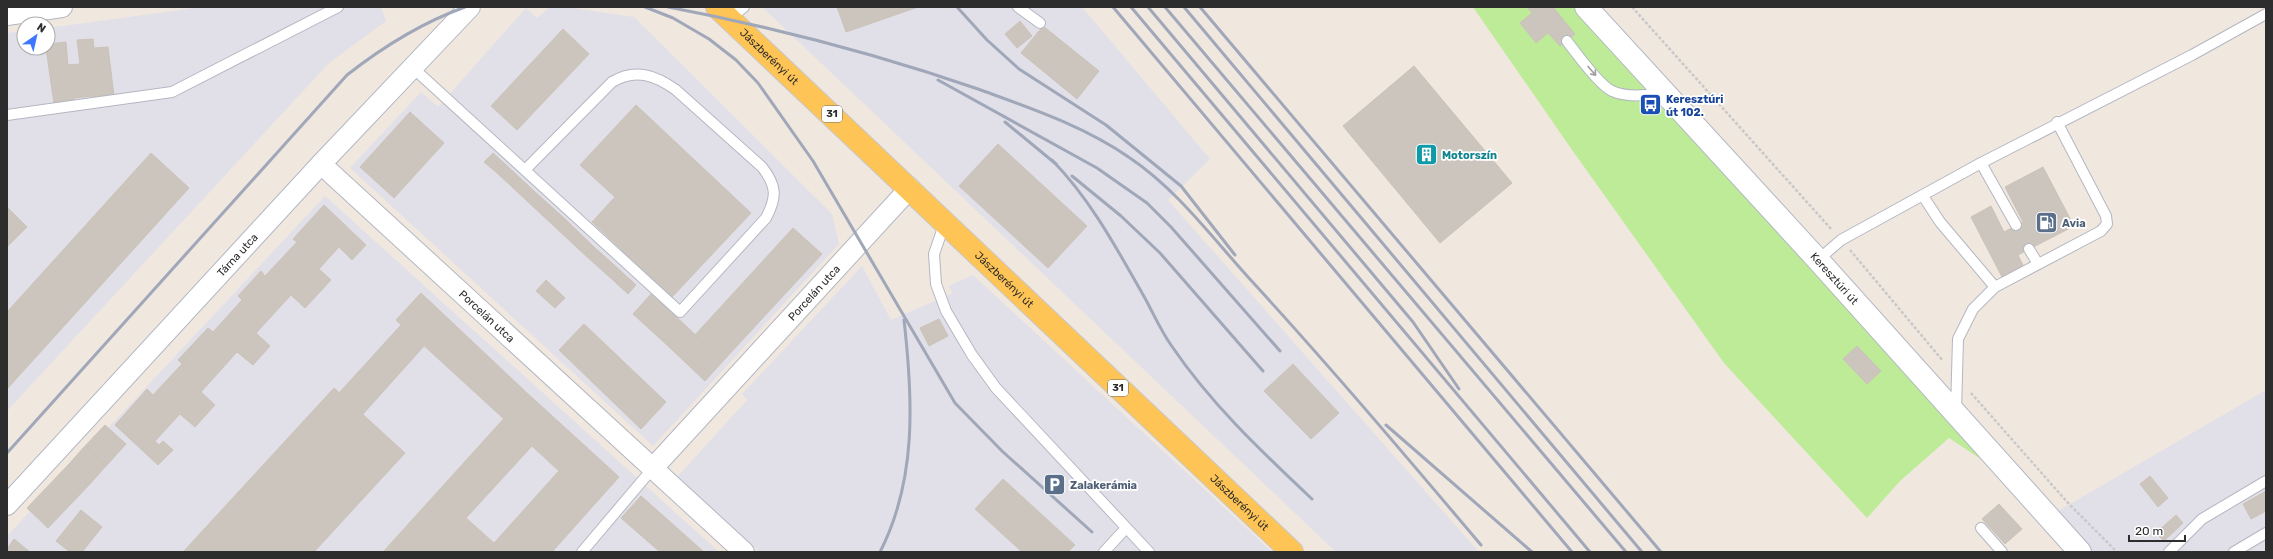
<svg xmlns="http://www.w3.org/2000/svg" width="2273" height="559" viewBox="0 0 2273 559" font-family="Rubik,sans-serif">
	<rect width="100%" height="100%" fill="#f0e7df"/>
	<!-- industrial -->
	<g fill="#e1e0e8">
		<polygon points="202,7 381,7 386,21 329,63 7,411 7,33 24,31 24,48 48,48 48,28"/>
		<polygon points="550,7 566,7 634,17 832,214 839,244 653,446 350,168 421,92 438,107 526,8 537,18"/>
		<polygon points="762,7 1082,7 1210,159 1168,200 1479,552 1336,552"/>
		<polygon points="325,196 719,552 7,552 7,536"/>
		<polygon points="862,266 891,320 953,293 948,286 973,275 1272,552 760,552 677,477 747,400 742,394"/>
		<polygon points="2266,390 2266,552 2066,552 2041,521"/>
	</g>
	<!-- green -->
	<polygon fill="#bdeb97" points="1473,7 1597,7 1993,467 1949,438 1900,481 1867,518 1724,363 1570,147"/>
	<!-- building -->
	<g fill="#cbc5bd" stroke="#ccc2b8">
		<polygon points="837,7 918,7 846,32"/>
		<polygon points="1527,7 1553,7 1575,34 1560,46 1548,33 1536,43 1520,23 1532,13"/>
		<polygon points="1020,21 1032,36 1017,48 1005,34"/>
		<polygon points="1043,26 1099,71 1077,99 1021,53"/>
		<polygon points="563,29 589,54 517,130 491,106"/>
		<polygon points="93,39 94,48 108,47 114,96 93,99 93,96 74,98 74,101 54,104 46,48 48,44 66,42 68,65 80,64 77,40"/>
		<polygon points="1414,66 1512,183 1440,243 1343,126"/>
		<polygon points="636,105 751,213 672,297 592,222 615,197 580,165"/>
		<polygon points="410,112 444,143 394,198 360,167"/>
		<polygon points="998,144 1087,226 1048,268 959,186"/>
		<polygon points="151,153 189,188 7,389 7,312"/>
		<polygon points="493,153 505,164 497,173 484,162"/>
		<polygon points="505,164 534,191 526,200 497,173"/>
		<polygon points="2043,167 2074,226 2018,255 2023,265 2002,277 1971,217 1991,206 2004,232 2023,222 2005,187"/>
		<polygon points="534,191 564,218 556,228 526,200"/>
		<polygon points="324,205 366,245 352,260 339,247 319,269 331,280 305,308 291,295 256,333 270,346 253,365 237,352 201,392 215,405 195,427 180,414 155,441 159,445 163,441 173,450 158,465 115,425 147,389 153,395 182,364 178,360 208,328 213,332 242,300 238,296 261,271 265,276 297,242 293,239"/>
		<polygon points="7,207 27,227 7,247"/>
		<polygon points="564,218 593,246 585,255 556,228"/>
		<polygon points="793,228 822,254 723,361 695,335"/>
		<polygon points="593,246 623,273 615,282 585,255"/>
		<polygon points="623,273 636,285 628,294 615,282"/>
		<polygon points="546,280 565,298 555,308 536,291"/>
		<polygon points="421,293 527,393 504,419 396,320"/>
		<polygon points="651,294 685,325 667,345 633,314"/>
		<polygon points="939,319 948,336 929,346 920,328"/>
		<polygon points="584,324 666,402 641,429 559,350"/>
		<polygon points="401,325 424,346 363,414 339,393"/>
		<polygon points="685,325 723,361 705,381 667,345"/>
		<polygon points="1857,346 1881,371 1867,384 1843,359"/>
		<polygon points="1293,364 1339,413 1311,439 1264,391"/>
		<polygon points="334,388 405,453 314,552 183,552"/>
		<polygon points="527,393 583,444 559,471 532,446 466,518 494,543 486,552 383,552"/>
		<polygon points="105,425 126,444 106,466 85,446"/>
		<polygon points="583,444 619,477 552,552 486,552"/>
		<polygon points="85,446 106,466 89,485 68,465"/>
		<polygon points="68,465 89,485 48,528 27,508"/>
		<polygon points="2150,476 2168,498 2158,507 2140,484"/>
		<polygon points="1003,479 1075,545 1068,552 1022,552 975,509"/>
		<polygon points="2266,491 2266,511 2251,519 2243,504"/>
		<polygon points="641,496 704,552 660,552 621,518"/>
		<polygon points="1999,504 2022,529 2005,544 1982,519"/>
		<polygon points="81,510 102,527 82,552 70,552 56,541"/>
		<polygon points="2176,515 2183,523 2164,541 2156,533"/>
		<polygon points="14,539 30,552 7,552 7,549"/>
	</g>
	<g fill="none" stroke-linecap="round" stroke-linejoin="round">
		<defs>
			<g id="lane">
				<polyline points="1018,7 1040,23"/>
				<polyline points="730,18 744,7"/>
				<path d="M1567,41C1576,53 1599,85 1612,91C1628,98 1647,95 1664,93"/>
				<path d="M412,67L680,312L766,218C777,197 777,186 762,167L676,90C655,75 635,68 612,82L525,170"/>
				<polyline points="7,115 172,92 338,7"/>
				<polyline points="1981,163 2016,225"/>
				<polyline points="1923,196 1940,222 1995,287"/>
				<polyline points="945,222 934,254 936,284 946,311 972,355 996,388 1149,552"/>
				<polyline points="2029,249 2038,264"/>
				<polyline points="1818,260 1841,240 1981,163 2192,55 2266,14"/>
				<polyline points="1956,411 1958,339 1973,309 1995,287 2101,231 2107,224 2106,216 2057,122"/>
				<polyline points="1981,528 2002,552"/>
				<polyline points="582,552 653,468"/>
				<polyline points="1104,552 1126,528"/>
				<polyline points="2169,552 2202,519 2266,481"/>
				<polyline points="2234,552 2266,533"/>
			</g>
			<g id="street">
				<polyline points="7,15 62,7"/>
				<path id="s1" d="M321,164L744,552"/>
				<path id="s2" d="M653,468L910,188"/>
				<path id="s3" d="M7,505L321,164L470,7"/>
			</g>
			<g id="secondary">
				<path id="s4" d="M1586,7L1818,260L2080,552"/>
			</g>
			<g id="primary">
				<path id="s5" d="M717,7L1292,552"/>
			</g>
		</defs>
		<!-- lane casing -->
		<use href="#lane" stroke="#b3b7c2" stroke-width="12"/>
		<!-- street casing -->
		<use href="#street" stroke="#b3b7c2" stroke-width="22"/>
		<!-- secondary casing -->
		<use href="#secondary" stroke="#b3b7c2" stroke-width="24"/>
		<!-- primary casing -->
		<use href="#primary" stroke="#c8c8c8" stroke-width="24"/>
		<!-- path -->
		<g stroke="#c8c8c8" stroke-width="2.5" stroke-dasharray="3 2" stroke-linecap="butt">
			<polyline points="1632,7 1832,230"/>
			<polyline points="1850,250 1943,361"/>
			<polyline points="1971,393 2069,504 2117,552"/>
		</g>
		<!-- lane -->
		<use href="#lane" stroke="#fff" stroke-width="10"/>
		<!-- street -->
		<use href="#street" stroke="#fff" stroke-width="20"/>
		<!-- secondary -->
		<use href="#secondary" stroke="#fff" stroke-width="22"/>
		<!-- primary -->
		<use href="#primary" stroke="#fec455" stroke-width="22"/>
		<!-- rail -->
		<g stroke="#a0a7b9" stroke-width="3">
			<polyline points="645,7 673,18 709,39 736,60 758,83 813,161 955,403 1002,451 1092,532"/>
			<path d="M668,7C773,27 877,54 978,89C1030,108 1084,126 1130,158C1176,189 1211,236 1248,277C1328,364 1405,455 1481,545"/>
			<polyline points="957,7 987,40 1019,69 1106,125 1181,186 1235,255"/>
			<polyline points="1113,7 1572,552"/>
			<polyline points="1131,7 1590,552"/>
			<polyline points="1148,7 1413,322 1459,389"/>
			<polyline points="1165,7 1626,552"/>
			<polyline points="1184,7 1642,552"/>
			<polyline points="1200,7 1661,552"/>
			<polyline points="938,80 1097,168 1147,203 1171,227 1280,351"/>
			<polyline points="1005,122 1056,164"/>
			<path d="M1052,160C1092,201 1118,251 1146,300C1154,315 1161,331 1171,345C1210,403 1261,451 1312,499"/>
			<polyline points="1072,176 1121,216 1160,253 1263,371"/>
			<polyline points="1386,425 1532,552"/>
			<path d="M7,453L347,75C384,46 421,23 465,7"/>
			<path d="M880,552C917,480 913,399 904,320"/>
		</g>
	</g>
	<!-- one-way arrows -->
	<defs><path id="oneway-shaft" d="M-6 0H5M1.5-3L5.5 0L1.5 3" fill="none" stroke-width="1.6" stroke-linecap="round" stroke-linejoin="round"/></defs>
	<use stroke="#a0a0a0" href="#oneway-shaft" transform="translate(1592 71) rotate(49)"/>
	<!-- icons -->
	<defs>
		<symbol id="bus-square" viewBox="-11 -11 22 22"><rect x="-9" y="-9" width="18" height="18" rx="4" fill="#1a4fb4" stroke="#fff"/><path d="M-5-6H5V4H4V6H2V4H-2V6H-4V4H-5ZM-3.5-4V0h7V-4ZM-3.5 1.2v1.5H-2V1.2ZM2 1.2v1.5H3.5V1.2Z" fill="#fff"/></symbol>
		<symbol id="building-square" viewBox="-11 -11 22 22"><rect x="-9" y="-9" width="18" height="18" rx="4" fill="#0f9aa8" stroke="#fff"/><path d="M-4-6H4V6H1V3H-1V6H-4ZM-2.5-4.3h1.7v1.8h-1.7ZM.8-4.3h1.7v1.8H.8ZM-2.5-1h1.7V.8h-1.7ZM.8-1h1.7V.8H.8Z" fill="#fff"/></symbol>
		<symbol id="fuel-square" viewBox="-11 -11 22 22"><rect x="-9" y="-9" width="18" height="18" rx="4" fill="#5c6f8a" stroke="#fff"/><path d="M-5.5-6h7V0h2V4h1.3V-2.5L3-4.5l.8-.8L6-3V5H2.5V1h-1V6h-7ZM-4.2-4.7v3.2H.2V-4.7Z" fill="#fff"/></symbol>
		<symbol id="parking-square" viewBox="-11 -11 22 22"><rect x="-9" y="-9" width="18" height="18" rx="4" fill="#5c6f8a" stroke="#fff"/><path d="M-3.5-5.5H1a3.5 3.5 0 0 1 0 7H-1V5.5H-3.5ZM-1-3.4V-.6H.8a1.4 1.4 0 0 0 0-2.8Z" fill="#fff"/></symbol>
	</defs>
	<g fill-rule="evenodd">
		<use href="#bus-square" x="1638" y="92" width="25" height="25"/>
		<use href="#building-square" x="1414" y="142" width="25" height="25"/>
		<use href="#fuel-square" x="2034" y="210" width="25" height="25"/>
		<use href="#parking-square" x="1042" y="472" width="25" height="25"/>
	</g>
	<g text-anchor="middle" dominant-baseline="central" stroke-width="3.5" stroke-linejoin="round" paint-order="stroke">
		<!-- shield labels -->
		<g fill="#fff" stroke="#6c6c6c" stroke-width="1">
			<rect x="822" y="106" width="20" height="16" rx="3"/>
			<rect x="1108" y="380" width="20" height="16" rx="3"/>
		</g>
		<g font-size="10" font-weight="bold" fill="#2d2d2d">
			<text x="832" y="114">31</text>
			<text x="1118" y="388">31</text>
		</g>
		<!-- street labels -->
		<g font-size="11" fill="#2d2d2d" stroke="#fff">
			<text stroke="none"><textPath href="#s5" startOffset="72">Jászberényi út</textPath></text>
			<text stroke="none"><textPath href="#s3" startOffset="340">Tárna utca</textPath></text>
			<text stroke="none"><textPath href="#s4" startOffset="368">Keresztúri út</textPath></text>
			<text stroke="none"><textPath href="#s5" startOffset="396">Jászberényi út</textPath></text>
			<text stroke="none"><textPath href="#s2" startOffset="238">Porcelán utca</textPath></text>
			<text stroke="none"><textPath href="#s1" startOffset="225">Porcelán utca</textPath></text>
			<text stroke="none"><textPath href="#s5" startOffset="720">Jászberényi út</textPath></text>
		</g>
		<!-- transit labels -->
		<g font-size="11" font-weight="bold" fill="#164399" stroke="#fff" text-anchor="start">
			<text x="1666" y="99">Keresztúri<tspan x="1666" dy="13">út 102.</tspan></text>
		</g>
		<!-- culture labels -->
		<g font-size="11" font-weight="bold" fill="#0d838f" stroke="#fff" text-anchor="start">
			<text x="1442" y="155">Motorszín</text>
		</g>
		<!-- service labels -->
		<g font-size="11" font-weight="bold" fill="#4e5e75" stroke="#fff" text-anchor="start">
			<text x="2062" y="223">Avia</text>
			<text x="1070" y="485">Zalakerámia</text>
		</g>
	</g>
	<!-- border -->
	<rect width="2273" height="559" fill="none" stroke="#2d2d2d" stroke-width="16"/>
	<!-- north arrow -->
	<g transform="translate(36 36) rotate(34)"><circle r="19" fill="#ffffff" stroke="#ababab"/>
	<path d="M0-3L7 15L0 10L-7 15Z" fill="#3d77ff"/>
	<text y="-6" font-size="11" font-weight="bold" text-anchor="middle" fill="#2d2d2d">N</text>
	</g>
	<!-- scale -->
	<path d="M2129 535v6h56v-6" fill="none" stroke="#2d2d2d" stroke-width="2"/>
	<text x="2135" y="535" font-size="12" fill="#2d2d2d" stroke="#ffffff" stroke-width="3" paint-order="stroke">20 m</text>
</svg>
